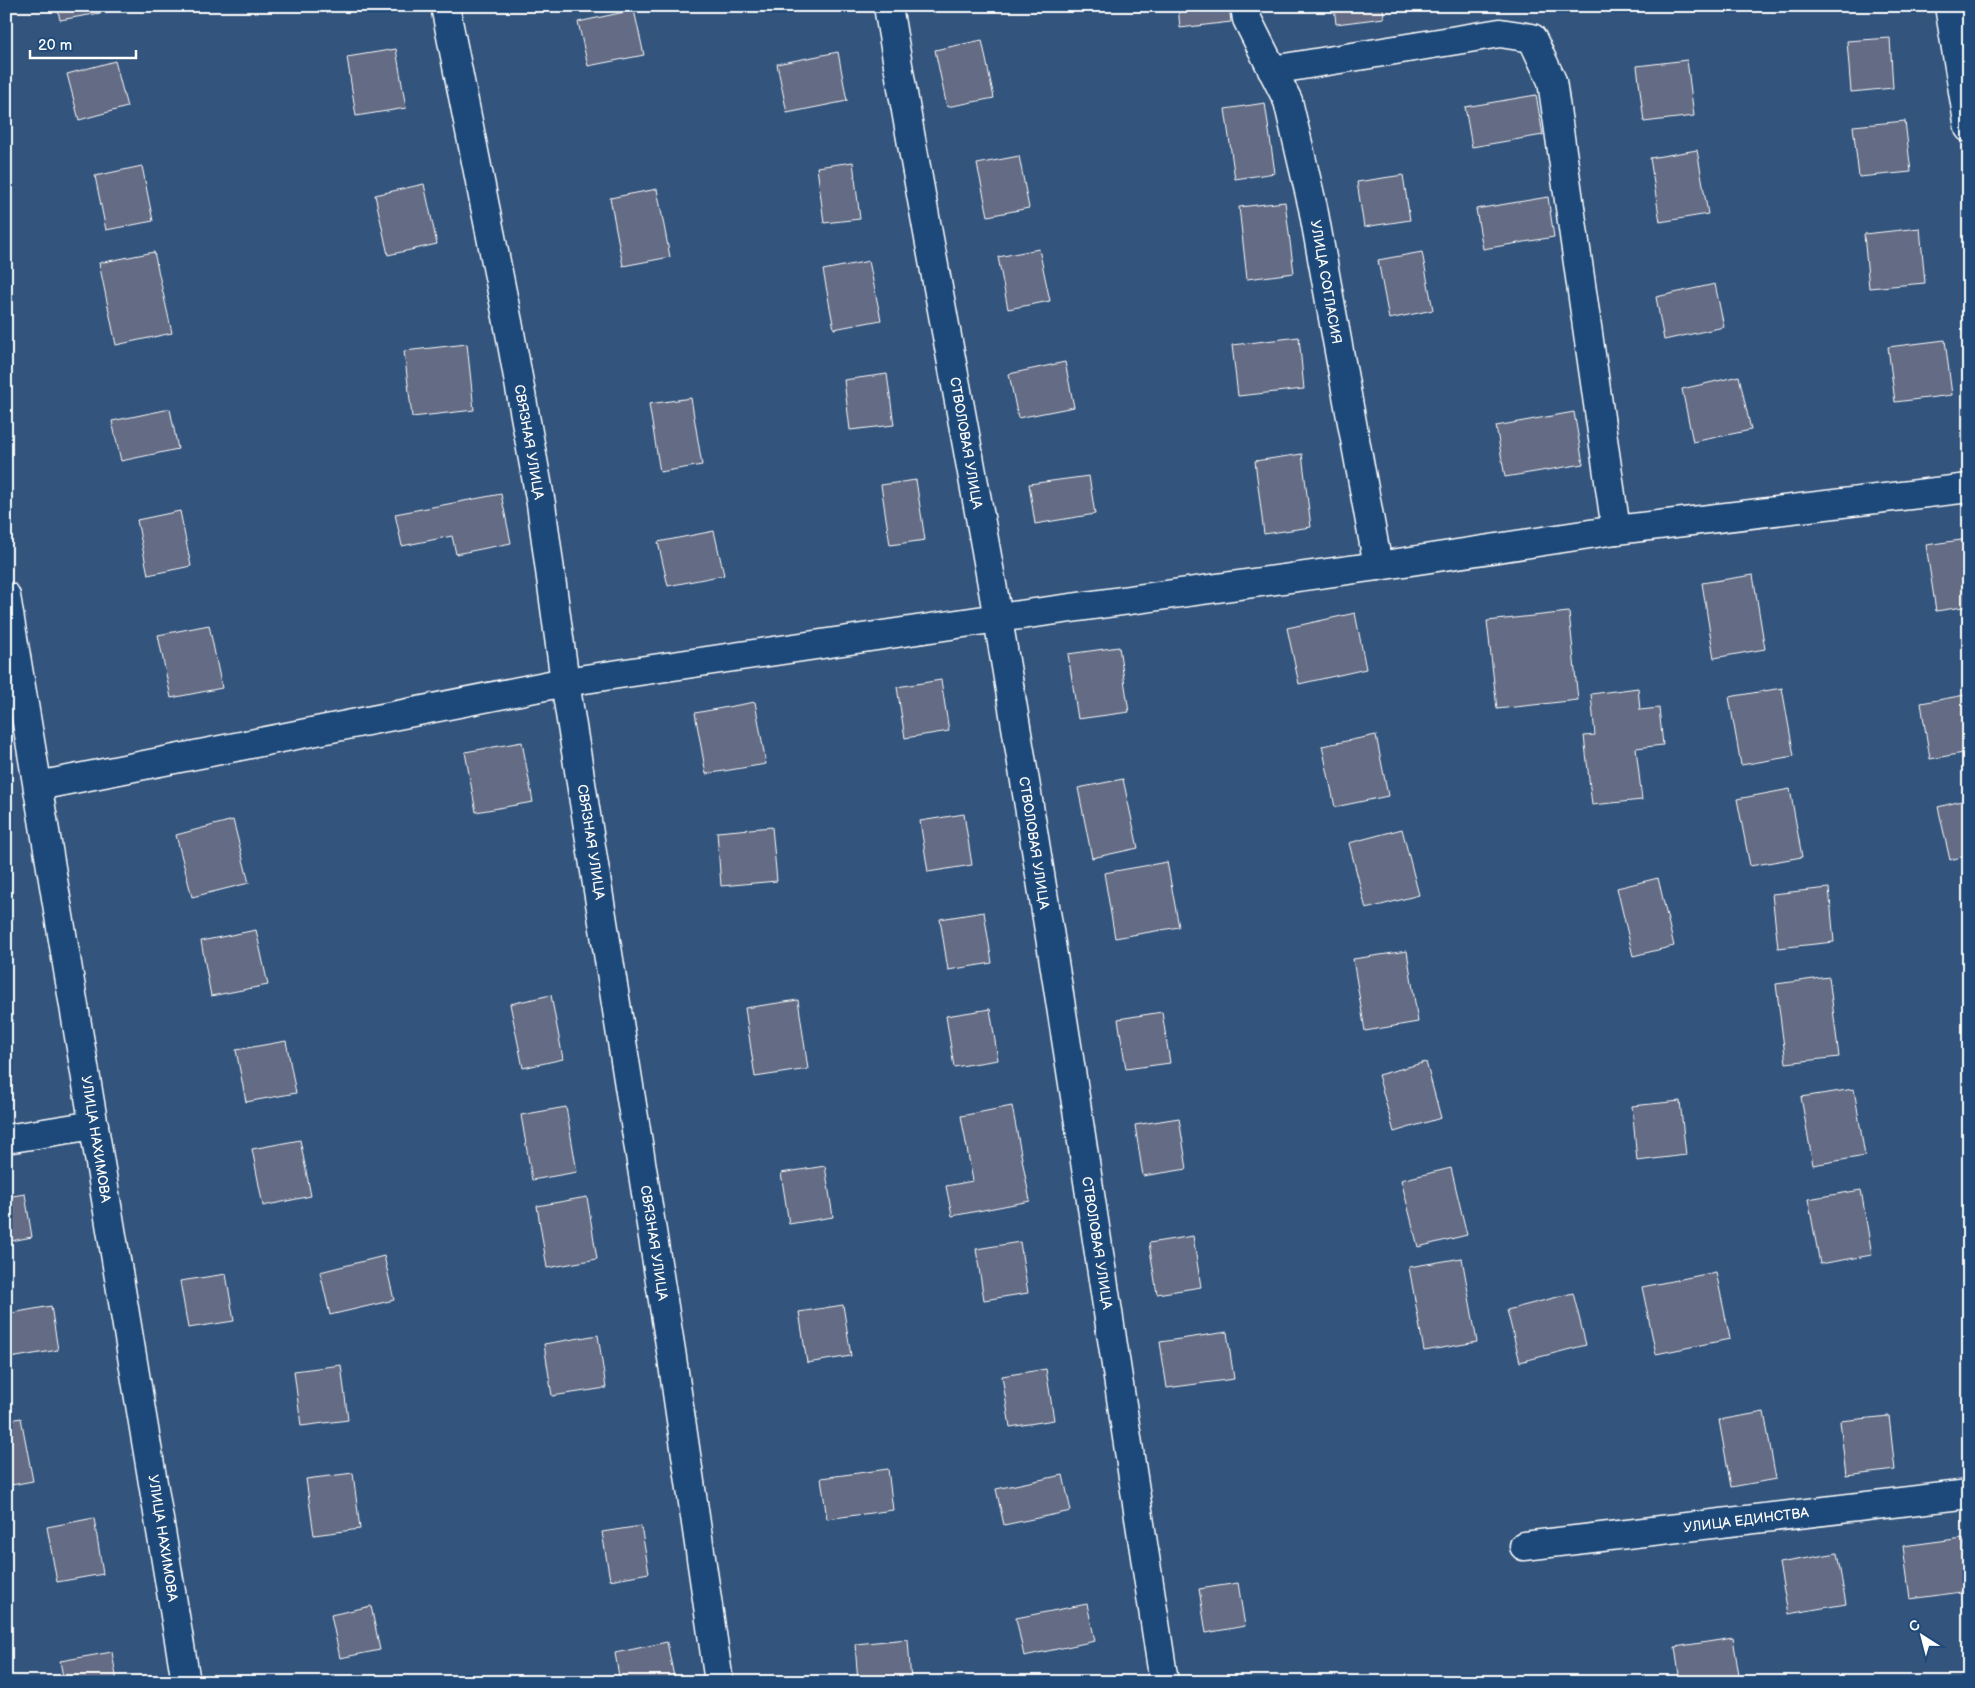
<svg xmlns="http://www.w3.org/2000/svg" width="1975" height="1688" viewBox="0 0 1975 1688" font-family="'Balsamiq Sans',sans-serif">
	<rect width="100%" height="100%" fill="#33547d"/>
	<filter id="ink" filterUnits="userSpaceOnUse"><feTurbulence type="fractalNoise" baseFrequency=".02" numOctaves="2"/><feDisplacementMap in="SourceGraphic" scale="10" xChannelSelector="R" yChannelSelector="G"/><feConvolveMatrix kernelMatrix="1 2 1 2 8 2 1 2 1" color-interpolation-filters="sRGB"/></filter>
	<g filter="url(#ink)">
		<!-- building -->
		<g fill="#636c84" stroke="#fff">
			<polygon points="57,6 116,6 117,10 60,20"/>
			<polygon points="1178,6 1229,6 1231,22 1180,28"/>
			<polygon points="1334,6 1383,6 1384,18 1336,24"/>
			<polygon points="634,10 644,55 588,66 578,22"/>
			<polygon points="1890,38 1893,88 1851,92 1847,41"/>
			<polygon points="982,40 994,98 947,107 935,50"/>
			<polygon points="396,49 406,108 356,116 347,57"/>
			<polygon points="838,52 847,101 787,113 777,64"/>
			<polygon points="1687,60 1694,116 1644,122 1637,66"/>
			<polygon points="115,61 127,107 79,120 67,74"/>
			<polygon points="1536,95 1543,135 1472,147 1465,107"/>
			<polygon points="1265,103 1275,173 1235,179 1225,109"/>
			<polygon points="1905,121 1911,172 1859,177 1853,126"/>
			<polygon points="1697,150 1708,214 1660,222 1650,158"/>
			<polygon points="1019,156 1029,208 988,216 977,164"/>
			<polygon points="853,162 860,219 824,223 817,167"/>
			<polygon points="142,166 153,221 106,230 95,176"/>
			<polygon points="1403,175 1410,220 1364,227 1357,182"/>
			<polygon points="424,184 437,244 388,255 375,195"/>
			<polygon points="657,189 670,257 623,266 610,198"/>
			<polygon points="1548,197 1554,237 1483,249 1476,209"/>
			<polygon points="1285,202 1294,273 1247,279 1239,207"/>
			<polygon points="1920,228 1925,283 1869,288 1864,234"/>
			<polygon points="1039,249 1050,301 1008,309 998,257"/>
			<polygon points="154,252 172,333 116,345 99,263"/>
			<polygon points="1422,252 1433,310 1389,319 1378,260"/>
			<polygon points="869,261 881,320 834,329 823,270"/>
			<polygon points="1715,284 1724,327 1664,340 1656,297"/>
			<polygon points="1299,337 1304,389 1238,396 1232,345"/>
			<polygon points="1945,340 1952,395 1895,402 1888,347"/>
			<polygon points="467,344 474,410 412,417 404,351"/>
			<polygon points="1065,362 1074,407 1018,418 1009,374"/>
			<polygon points="887,374 894,425 850,430 844,380"/>
			<polygon points="1739,376 1751,430 1693,442 1682,389"/>
			<polygon points="691,398 702,465 660,472 649,404"/>
			<polygon points="170,409 178,449 121,461 112,421"/>
			<polygon points="1574,412 1583,464 1505,477 1496,426"/>
			<polygon points="1302,454 1311,527 1264,534 1255,461"/>
			<polygon points="1089,476 1095,514 1035,524 1029,484"/>
			<polygon points="916,480 925,540 890,545 881,485"/>
			<polygon points="501,494 511,543 456,554 452,536 402,546 395,514"/>
			<polygon points="180,511 191,566 148,575 137,520"/>
			<polygon points="714,531 724,575 668,586 658,542"/>
			<polygon points="1968,539 1969,606 1936,611 1926,545"/>
			<polygon points="1753,575 1765,649 1714,658 1702,583"/>
			<polygon points="1569,612 1578,700 1497,709 1487,621"/>
			<polygon points="1355,613 1366,669 1299,684 1287,628"/>
			<polygon points="209,625 222,688 171,698 158,635"/>
			<polygon points="1119,647 1129,712 1078,719 1068,654"/>
			<polygon points="941,680 949,731 905,738 897,687"/>
			<polygon points="1638,688 1640,710 1659,708 1663,745 1636,748 1642,800 1592,805 1584,736 1595,735 1591,694"/>
			<polygon points="1782,688 1794,756 1741,765 1729,697"/>
			<polygon points="1965,695 1969,720 1969,752 1930,759 1921,703"/>
			<polygon points="755,702 766,764 706,774 695,713"/>
			<polygon points="1376,735 1388,796 1335,807 1322,746"/>
			<polygon points="522,742 533,802 476,812 465,752"/>
			<polygon points="1123,779 1138,848 1092,858 1078,788"/>
			<polygon points="1790,789 1802,857 1750,866 1737,799"/>
			<polygon points="1969,799 1969,855 1950,860 1938,807"/>
			<polygon points="964,814 972,865 928,872 920,821"/>
			<polygon points="233,820 249,883 192,897 176,835"/>
			<polygon points="772,827 777,881 721,886 717,832"/>
			<polygon points="1402,829 1419,895 1366,909 1349,843"/>
			<polygon points="1167,862 1179,927 1115,938 1104,873"/>
			<polygon points="1658,878 1674,946 1633,956 1617,888"/>
			<polygon points="1829,888 1834,942 1778,948 1772,894"/>
			<polygon points="984,912 992,963 948,970 940,919"/>
			<polygon points="256,930 268,985 211,996 201,941"/>
			<polygon points="1407,951 1418,1022 1365,1031 1353,959"/>
			<polygon points="1829,977 1839,1057 1786,1063 1776,984"/>
			<polygon points="551,995 563,1059 523,1068 510,1004"/>
			<polygon points="798,1000 808,1069 755,1077 745,1008"/>
			<polygon points="990,1009 998,1060 954,1067 946,1016"/>
			<polygon points="1162,1012 1170,1063 1126,1069 1118,1019"/>
			<polygon points="286,1041 296,1093 246,1102 236,1050"/>
			<polygon points="1426,1062 1441,1118 1394,1132 1378,1075"/>
			<polygon points="1854,1089 1865,1156 1813,1165 1801,1097"/>
			<polygon points="1680,1101 1686,1155 1637,1161 1632,1106"/>
			<polygon points="1012,1106 1030,1201 952,1216 946,1186 973,1181 961,1116"/>
			<polygon points="566,1107 577,1172 532,1180 521,1115"/>
			<polygon points="1179,1118 1187,1169 1143,1176 1135,1125"/>
			<polygon points="300,1140 311,1196 263,1206 252,1149"/>
			<polygon points="825,1166 833,1217 789,1224 781,1173"/>
			<polygon points="1451,1168 1467,1235 1418,1247 1401,1180"/>
			<polygon points="1861,1190 1872,1255 1820,1264 1808,1199"/>
			<polygon points="25,1194 32,1237 6,1242 6,1197"/>
			<polygon points="587,1197 597,1259 547,1268 537,1206"/>
			<polygon points="1193,1236 1201,1287 1157,1294 1149,1243"/>
			<polygon points="1020,1242 1028,1293 984,1300 976,1249"/>
			<polygon points="384,1256 394,1300 330,1315 320,1272"/>
			<polygon points="1462,1258 1477,1342 1424,1351 1409,1267"/>
			<polygon points="1716,1272 1730,1339 1656,1354 1642,1287"/>
			<polygon points="226,1274 234,1321 188,1328 180,1281"/>
			<polygon points="1573,1293 1586,1345 1520,1362 1507,1310"/>
			<polygon points="843,1305 851,1356 807,1363 799,1312"/>
			<polygon points="51,1306 58,1350 10,1358 6,1339 6,1314"/>
			<polygon points="1227,1332 1234,1379 1167,1388 1160,1342"/>
			<polygon points="598,1335 606,1388 552,1396 544,1344"/>
			<polygon points="341,1365 348,1420 301,1426 294,1371"/>
			<polygon points="1046,1369 1054,1420 1010,1427 1002,1376"/>
			<polygon points="1764,1412 1776,1479 1731,1487 1719,1420"/>
			<polygon points="1889,1416 1895,1470 1846,1476 1840,1421"/>
			<polygon points="21,1418 33,1481 6,1486 6,1421"/>
			<polygon points="888,1469 893,1510 827,1519 821,1478"/>
			<polygon points="353,1473 360,1529 314,1535 306,1479"/>
			<polygon points="1063,1475 1071,1511 1004,1525 996,1489"/>
			<polygon points="94,1518 103,1574 57,1582 47,1527"/>
			<polygon points="641,1526 649,1573 610,1580 602,1532"/>
			<polygon points="1963,1538 1969,1591 1910,1599 1903,1546"/>
			<polygon points="1837,1553 1846,1604 1788,1614 1779,1563"/>
			<polygon points="1238,1583 1245,1626 1206,1633 1199,1589"/>
			<polygon points="1087,1604 1095,1641 1024,1656 1016,1618"/>
			<polygon points="371,1606 380,1650 340,1658 331,1615"/>
			<polygon points="1733,1638 1740,1682 1680,1682 1675,1647"/>
			<polygon points="908,1639 911,1682 858,1682 855,1644"/>
			<polygon points="667,1642 675,1682 620,1682 615,1653"/>
			<polygon points="112,1652 117,1682 64,1682 60,1661"/>
		</g>
		<g fill="none" stroke-linecap="round" stroke-linejoin="round">
			<defs>
				<g id="minor">
					<polyline points="445,6 508,322 541,504 565,682 671,1351 719,1682"/>
					<path d="M888,6C922,211 963,415 998,619C1058,973 1110,1327 1164,1682"/>
					<polyline points="1245,6 1247,19 1288,101 1313,208 1378,566"/>
					<polyline points="1949,6 1969,128"/>
					<polyline points="1272,70 1500,33 1532,38 1552,81 1616,530"/>
					<polyline points="38,786 565,682 998,618 1378,566 1616,530 1969,488"/>
					<polyline points="6,1139 94,1125"/>
					<polyline points="1524,1546 1969,1494"/>
				</g>
				<polyline id="major" points="6,596 186,1682"/>
			</defs>
			<!-- minor casing -->
			<use href="#minor" stroke="#fff" stroke-width="31"/>
			<!-- major casing -->
			<use href="#major" stroke="#fff" stroke-width="31"/>
			<!-- minor -->
			<use href="#minor" stroke="#1f4a7a" stroke-width="28"/>
			<!-- major -->
			<use href="#major" stroke="#1f4a7a" stroke-width="28"/>
		</g>
	</g>
	<g text-anchor="middle" dominant-baseline="central" stroke-width="5" stroke-linejoin="round" paint-order="stroke">
		<!-- street labels -->
		<g font-size="14" fill="#fff" stroke="#1f4a7a">
			<text transform="translate(1326 282) rotate(80)">УЛИЦА СОГЛАСИЯ</text>
			<text transform="translate(529 442) rotate(80)">СВЯЗНАЯ УЛИЦА</text>
			<text transform="translate(966 443) rotate(80)">СТВОЛОВАЯ УЛИЦА</text>
			<text transform="translate(591 842) rotate(81)">СВЯЗНАЯ УЛИЦА</text>
			<text transform="translate(1034 843) rotate(81)">СТВОЛОВАЯ УЛИЦА</text>
			<text transform="translate(96 1139) rotate(81)">УЛИЦА НАХИМОВА</text>
			<text transform="translate(654 1243) rotate(81)">СВЯЗНАЯ УЛИЦА</text>
			<text transform="translate(1097 1243) rotate(81)">СТВОЛОВАЯ УЛИЦА</text>
			<text transform="translate(1746 1520) rotate(-7)">УЛИЦА ЕДИНСТВА</text>
			<text transform="translate(163 1538) rotate(81)">УЛИЦА НАХИМОВА</text>
		</g>
	</g>
	<!-- margin -->
	<rect width="1975" height="1688" fill="none" stroke="#1f4a7a" stroke-width="25"/>
	<rect x="12" y="12" width="1950" height="1663" fill="none" stroke="#fff" stroke-width="2" filter="url(#ink)"/>
	<!-- north arrow -->
	<g transform="translate(1922 1636) rotate(324)" stroke="#1f4a7a" stroke-width="4" paint-order="stroke">
	<path d="M0-4L9 19L0 12L-9 19Z" fill="#ffffff"/>
	<text y="-8" font-size="14" font-weight="bold" text-anchor="middle" fill="#ffffff">С</text>
	</g>
	<!-- scale -->
	<path d="M30 50v8h106v-8" fill="none" stroke="#ffffff" stroke-width="2.5"/>
	<text x="38" y="50" font-size="15" fill="#ffffff" stroke="#1f4a7a" stroke-width="4" paint-order="stroke">20 m</text>
</svg>
